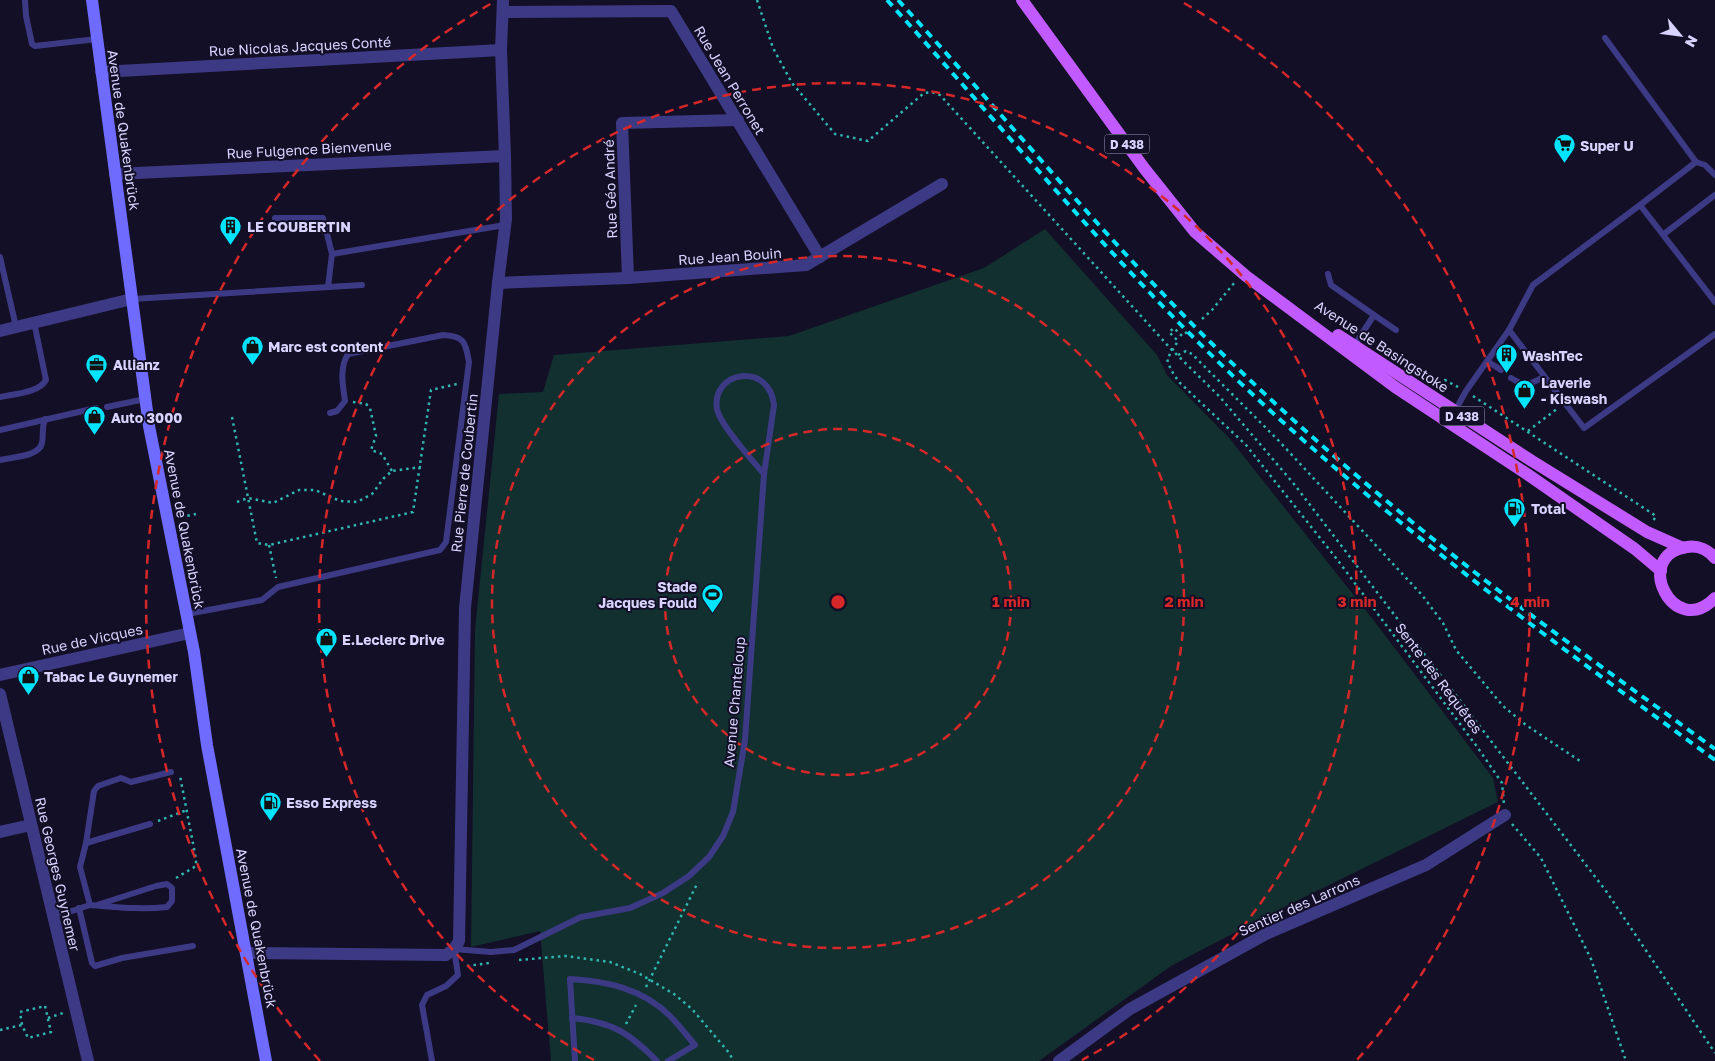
<svg xmlns="http://www.w3.org/2000/svg" width="1715" height="1061" viewBox="0 0 1715 1061" font-family="'Golos Text',sans-serif">
	<rect width="100%" height="100%" fill="#130f26"/>
	<!-- green -->
	<polygon fill="#12302f" points="1045,229 1157,355 1167,375 1230,439 1375,622 1493,778 1498,802 1272,913 1171,966 1039,1061 551,1061 540,931 471,947 475,630 499,394 543,392 554,355 789,336 984,268"/>
	<g fill="none" stroke-linecap="round" stroke-linejoin="round">
		<!-- path -->
		<g stroke="#2fb8b0" stroke-width="2.5" stroke-dasharray="2.5 4" stroke-linecap="butt">
			<polyline points="757,0 773,48 792,83 835,134 868,141 924,93 932,92 940,95 1171,349 1219,396 1294,484 1606,891 1715,1053"/>
			<polyline points="1202,319 1212,310 1235,282"/>
			<polyline points="1187,332 1182,336 1174,328 1169,332 1178,341 1167,359 1171,370 1179,382 1246,445 1336,558 1478,748 1502,783 1504,804"/>
			<polyline points="1178,355 1186,351 1192,354 1278,440 1422,595 1443,623 1456,650 1503,706 1526,725 1580,761"/>
			<polyline points="1440,385 1445,380 1458,387"/>
			<polyline points="1473,396 1656,516 1653,521"/>
			<polyline points="353,402 366,404 370,408 376,436 371,450 382,454 392,471"/>
			<polyline points="232,417 257,543 269,545 413,512 431,390 457,384"/>
			<polyline points="1528,431 1558,408"/>
			<polyline points="237,502 248,498 273,503 299,490 315,490 340,501 357,502 372,494 384,478 392,471 421,467"/>
			<polyline points="181,517 196,514"/>
			<polyline points="269,545 276,578"/>
			<polyline points="158,821 187,810"/>
			<polyline points="1512,824 1541,858 1591,959 1626,1061"/>
			<polyline points="176,878 196,866 196,859 180,776"/>
			<polyline points="519,960 565,956 610,962 640,974 674,994 692,1009 730,1054 733,1061"/>
			<polyline points="467,966 489,963"/>
			<polyline points="646,987 698,882"/>
			<polygon points="45,1006 51,1032 28,1038 22,1025 20,1012"/>
			<polyline points="48,1018 63,1013"/>
			<polyline points="626,1024 636,1005"/>
			<polyline points="0,1030 22,1025"/>
		</g>
		<!-- lane -->
		<g stroke="#3d3a85" stroke-width="6">
			<polyline points="25,0 26,16 32,44 35,46 97,39"/>
			<polyline points="1605,38 1696,162"/>
			<polyline points="1640,205 1696,162 1705,165 1715,175"/>
			<polyline points="275,218 323,218 332,254"/>
			<polyline points="1664,234 1715,195"/>
			<polyline points="0,257 16,327"/>
			<polyline points="1328,274 1331,285 1374,315 1354,346"/>
			<polyline points="328,287 332,254 505,225"/>
			<polyline points="132,299 362,285"/>
			<polyline points="1374,315 1396,330"/>
			<polyline points="1509,330 1533,285 1640,205 1715,302"/>
			<polyline points="1487,361 1501,370"/>
			<polyline points="1511,378 1525,386 1544,377"/>
			<path d="M0,397C13,394 39,393 46,380L34,322"/>
			<polyline points="107,407 145,399"/>
			<polyline points="1455,411 1466,391 1509,330 1584,428 1715,334"/>
			<polyline points="0,430 96,408"/>
			<path d="M0,460C12,457 39,457 42,443C44,434 41,430 45,419"/>
			<path d="M187,614L262,600L278,587L440,550L446,542L469,362C465,342 465,336 443,335L348,354C339,368 343,386 345,401L337,411L330,413"/>
			<polyline points="86,843 150,824"/>
			<path d="M90,905C116,907 142,910 167,907L172,901V888L167,884L156,886L97,905"/>
			<polyline points="79,908 92,963 95,966 122,958 193,946"/>
			<polyline points="52,914 72,911 90,905 80,867 86,843 94,791 98,786 121,778 131,782 171,772"/>
			<path d="M572,1018C613,1022 629,1033 657,1061"/>
			<path d="M432,1061L422,1005L427,995L446,986L458,975L454,949L491,952L514,950L581,917L630,908L663,893L689,876L709,857L723,836L733,812L745,740L764,474L774,405C769,361 711,371 717,409C720,425 752,460 764,474"/>
			<path d="M575,1061L570,979C607,981 643,989 670,1016C679,1025 687,1036 695,1045L668,1061"/>
		</g>
		<!-- street -->
		<g stroke="#3d3a85" stroke-width="12">
			<polyline points="503,12 671,11 820,257"/>
			<polyline points="101,72 501,50"/>
			<polyline points="115,174 505,156"/>
			<polyline points="628,278 622,123 738,120"/>
			<polyline points="498,283 628,278 806,265 942,184"/>
			<polyline points="0,331 132,299"/>
			<polyline points="0,675 190,633"/>
			<polyline points="0,694 88,1061"/>
			<polyline points="0,832 31,825"/>
			<polyline points="247,953 446,955 454,949 459,941 465,608 498,283 506,219 505,156 501,50 503,0"/>
			<polyline points="1059,1061 1130,1009 1266,934 1426,865 1505,815"/>
		</g>
		<!-- secondary -->
		<polyline stroke="#6f6bff" stroke-width="12" points="92,0 149,426 194,652 207,745 266,1061"/>
		<!-- primary -->
		<g stroke="#c25bff" stroke-width="12">
			<polyline points="1022,0 1144,168 1195,232 1246,276 1395,387 1527,474 1635,549 1661,571"/>
			<polyline points="1338,335 1532,461 1647,532 1683,548"/>
			<path d="M1715,558C1708,550 1698,545 1687,547C1631,555 1674,641 1715,598"/>
		</g>
		<!-- rail -->
		<g stroke="#00e5ff" stroke-width="4" stroke-dasharray="8 6" stroke-linecap="butt">
			<path d="M887,0C989,112 1085,229 1192,336C1351,495 1534,628 1715,760"/>
			<path d="M898,0C999,110 1094,225 1199,331C1286,417 1380,498 1477,574C1555,634 1635,691 1715,749"/>
		</g>
	</g>
	<!-- distance rings -->
	<g fill="none" stroke="#d62828" stroke-width="2.5" stroke-dasharray="9 6">
		<circle cx="838" cy="602" r="173"/>
		<circle cx="838" cy="602" r="346"/>
		<path d="M594 1060A519 519 0 1 1 1082 1060"/>
		<path d="M320 1061A692 692 0 0 1 492 3M1184 3A692 692 0 0 1 1356 1061"/>
	</g>
	<!-- icons -->
	<defs>
		<symbol id="supermarket-pin" viewBox="-11 -11 22 30"><path d="M0 17L-7.5 6A9.5 9.5 0 1 1 7.5 6Z" fill="#00e5ff" stroke="#130f26"/><path d="M-6-5.5h2.5l.6 2H6L4.5 2H-2.5L-4.4-4H-6ZM-1.5 3.2a1.3 1.3 0 1 0 .1 0ZM3 3.2a1.3 1.3 0 1 0 .1 0Z" fill="#111"/></symbol>
		<symbol id="building-pin" viewBox="-11 -11 22 30"><path d="M0 17L-7.5 6A9.5 9.5 0 1 1 7.5 6Z" fill="#00e5ff" stroke="#130f26"/><path d="M-4-6H4V6H1V3H-1V6H-4ZM-2.5-4.3h1.7v1.8h-1.7ZM.8-4.3h1.7v1.8H.8ZM-2.5-1h1.7V.8h-1.7ZM.8-1h1.7V.8H.8Z" fill="#111"/></symbol>
		<symbol id="shop-pin" viewBox="-11 -11 22 30"><path d="M0 17L-7.5 6A9.5 9.5 0 1 1 7.5 6Z" fill="#00e5ff" stroke="#130f26"/><path d="M-5-2.5h2.3a2.7 3.5 0 0 1 5.4 0H5L5.5 6h-11ZM-1.5-2.5h3a1.5 2.3 0 0 0-3 0Z" fill="#111"/></symbol>
		<symbol id="office-pin" viewBox="-11 -11 22 30"><path d="M0 17L-7.5 6A9.5 9.5 0 1 1 7.5 6Z" fill="#00e5ff" stroke="#130f26"/><path d="M-6-3h4V-5.5h4V-3h4V5H-6ZM-1-4.5V-3h2v-1.5ZM-6 0V1H6V0Z" fill="#111"/></symbol>
		<symbol id="fuel-pin" viewBox="-11 -11 22 30"><path d="M0 17L-7.5 6A9.5 9.5 0 1 1 7.5 6Z" fill="#00e5ff" stroke="#130f26"/><path d="M-5.5-6h7V0h2V4h1.3V-2.5L3-4.5l.8-.8L6-3V5H2.5V1h-1V6h-7ZM-4.2-4.7v3.2H.2V-4.7Z" fill="#111"/></symbol>
		<symbol id="stadium-pin" viewBox="-11 -11 22 30"><path d="M0 17L-7.5 6A9.5 9.5 0 1 1 7.5 6Z" fill="#00e5ff" stroke="#130f26"/><path d="M0-5a6.5 5 0 1 0 0 10a6.5 5 0 1 0 0-10ZM-3.5-1.8h7v3.6h-7Z" fill="#111"/></symbol>
	</defs>
	<g fill-rule="evenodd">
		<use href="#supermarket-pin" x="1552" y="132" width="25" height="34"/>
		<use href="#building-pin" x="218" y="214" width="25" height="34"/>
		<use href="#shop-pin" x="240" y="334" width="25" height="34"/>
		<use href="#building-pin" x="1494" y="342" width="25" height="34"/>
		<use href="#office-pin" x="84" y="352" width="25" height="34"/>
		<use href="#shop-pin" x="1512" y="378" width="25" height="34"/>
		<use href="#shop-pin" x="82" y="404" width="25" height="34"/>
		<use href="#fuel-pin" x="1502" y="496" width="25" height="34"/>
		<use href="#stadium-pin" x="700" y="582" width="25" height="34"/>
		<use href="#shop-pin" x="314" y="626" width="25" height="34"/>
		<use href="#shop-pin" x="16" y="664" width="25" height="34"/>
		<use href="#fuel-pin" x="258" y="790" width="25" height="34"/>
	</g>
	<g text-anchor="middle" dominant-baseline="central" stroke-width="4" stroke-linejoin="round" paint-order="stroke">
		<!-- shield labels -->
		<g fill="#130f26" stroke="#9e99be" stroke-width="1">
			<rect x="1104.5" y="134.5" width="45" height="19" rx="4"/>
			<rect x="1439.5" y="406.5" width="45" height="19" rx="4"/>
		</g>
		<g font-size="12" font-weight="bold" fill="#d9d4ff">
			<text x="1127" y="144">D 438</text>
			<text x="1462" y="416">D 438</text>
		</g>
		<!-- street labels -->
		<g font-size="14" fill="#d9d4ff" stroke="#130f26">
			<text transform="translate(300 46) rotate(-3)">Rue Nicolas Jacques Conté</text>
			<text transform="translate(730 80) rotate(59)">Rue Jean Perronet</text>
			<text transform="translate(124 130) rotate(82)">Avenue de Quakenbrück</text>
			<text transform="translate(309 149) rotate(-3)">Rue Fulgence Bienvenue</text>
			<text transform="translate(610 189) rotate(-92)">Rue Géo André</text>
			<text transform="translate(730 256) rotate(-4)">Rue Jean Bouin</text>
			<text transform="translate(1382 346) rotate(33)">Avenue de Basingstoke</text>
			<text transform="translate(464 473) rotate(-84)">Rue Pierre de Coubertin</text>
			<text transform="translate(185 529) rotate(79)">Avenue de Quakenbrück</text>
			<text transform="translate(92 639) rotate(-12)">Rue de Vicques</text>
			<text transform="translate(1439 678) rotate(53)">Sente des Requêtes</text>
			<text transform="translate(734 702) rotate(-85)">Avenue Chanteloup</text>
			<text transform="translate(58 874) rotate(77)">Rue Georges Guynemer</text>
			<text transform="translate(1299 905) rotate(-24)">Sentier des Larrons</text>
			<text transform="translate(257 928) rotate(79)">Avenue de Quakenbrück</text>
		</g>
		<!-- poi labels -->
		<g font-size="14" font-weight="bold" fill="#d9d4ff" stroke="#130f26" text-anchor="start">
			<text x="1580" y="145">Super U</text>
			<text x="247" y="226">LE COUBERTIN</text>
			<text x="268" y="346">Marc est content</text>
			<text x="1522" y="355">WashTec</text>
			<text x="113" y="364">Allianz</text>
			<text x="1541" y="382">Laverie<tspan x="1541" dy="16">- Kiswash</tspan></text>
			<text x="111" y="417">Auto 3000</text>
			<text x="1531" y="508">Total</text>
			<text x="697" y="586" text-anchor="end">Stade<tspan x="697" dy="16">Jacques Fould</tspan></text>
			<text x="342" y="639">E.Leclerc Drive</text>
			<text x="44" y="676">Tabac Le Guynemer</text>
			<text x="286" y="802">Esso Express</text>
		</g>
	</g>
	<circle cx="838" cy="602" r="8" fill="#d62828" stroke="#130f26" stroke-width="2.5"/>
	<g font-size="15" text-anchor="middle" font-weight="bold" fill="#d62828" stroke="#130f26" stroke-width="4" stroke-linejoin="round" paint-order="stroke">
		<text x="1011" y="607">1 min</text>
		<text x="1184" y="607">2 min</text>
		<text x="1357" y="607">3 min</text>
		<text x="1530" y="607">4 min</text>
	</g>
	<!-- north arrow -->
	<g transform="translate(1680 35) rotate(119)" stroke="#130f26" stroke-width="4" paint-order="stroke">
	<path d="M0-4L9 19L0 12L-9 19Z" fill="#d9d4ff"/>
	<text y="-8" font-size="14" font-weight="bold" text-anchor="middle" fill="#d9d4ff">N</text>
	</g>
</svg>
